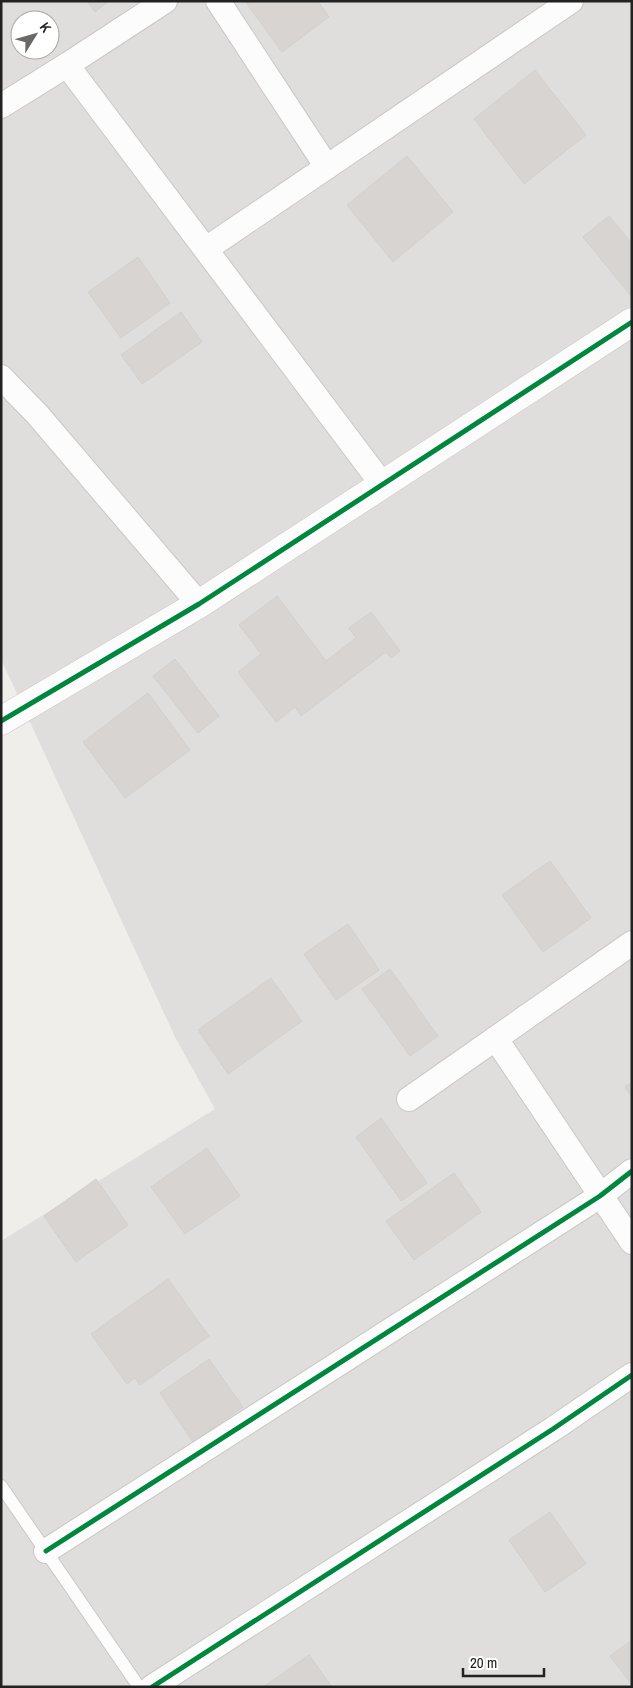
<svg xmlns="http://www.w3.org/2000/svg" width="633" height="1688" viewBox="0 0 633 1688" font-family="'Archivo Narrow',sans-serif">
	<rect width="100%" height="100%" fill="#f0eeeb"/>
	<!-- residential -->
	<path fill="#dfdedc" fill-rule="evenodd" d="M1,1H632V1687H1V1241L215,1109L175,1037L1,659ZM20,20H50V50H20Z"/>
	<!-- building -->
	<g fill="#d7d4d2" stroke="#d3d0cc">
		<polygon points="87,1 109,1 95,12"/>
		<polygon points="245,1 318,1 329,17 282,52"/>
		<polygon points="535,70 586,135 524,184 474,119"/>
		<polygon points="407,156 453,212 393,262 347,205"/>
		<polygon points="609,216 632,244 631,296 583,237"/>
		<polygon points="138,257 170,303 121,338 88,292"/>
		<polygon points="181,312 202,342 142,384 121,355"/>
		<polygon points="277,596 326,661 356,638 349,628 371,612 400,651 391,658 386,652 301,716 295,707 276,722 238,672 261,654 239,625"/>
		<polygon points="175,659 219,716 198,733 153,676"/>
		<polygon points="148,693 190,750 125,798 83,742"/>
		<polygon points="550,861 591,918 543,952 502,895"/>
		<polygon points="348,924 379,970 336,1000 304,954"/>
		<polygon points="390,969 438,1036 410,1056 362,989"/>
		<polygon points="271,978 302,1021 228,1074 198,1030"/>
		<polygon points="632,1082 632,1097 625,1087"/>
		<polygon points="381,1118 427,1183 401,1201 356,1137"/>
		<polygon points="207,1148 240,1196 185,1234 151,1187"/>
		<polygon points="454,1173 481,1212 414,1260 386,1221"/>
		<polygon points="96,1179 128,1225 76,1262 44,1216"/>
		<polygon points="168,1279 209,1336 140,1385 135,1378 127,1384 91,1334"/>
		<polygon points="209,1359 243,1407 193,1442 160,1393"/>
		<polygon points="550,1512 586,1564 545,1592 509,1540"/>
		<polygon points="632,1640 632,1685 610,1656"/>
		<polygon points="309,1655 332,1687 263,1687"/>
	</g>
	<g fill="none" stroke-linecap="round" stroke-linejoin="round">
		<defs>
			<polyline id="service" points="1,1486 139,1687"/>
			<g id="minor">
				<polyline points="218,1 327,167"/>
				<polyline points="67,65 382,484"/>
				<polyline points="1,106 67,65 165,1"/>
				<polyline points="206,249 571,1"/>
				<polyline points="1,377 37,414 199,604"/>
				<polyline points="496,1039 632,1242"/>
				<polyline points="409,1099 632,943"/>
				<polyline points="46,1551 600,1196 632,1171"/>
				<polyline points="152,1687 553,1429 632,1375"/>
			</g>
			<polyline id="tertiary" points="1,721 199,604 632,322"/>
		</defs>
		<!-- service casing -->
		<use href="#service" stroke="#c9c8c7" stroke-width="14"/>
		<!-- minor casing -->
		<use href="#minor" stroke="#c9c8c7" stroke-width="26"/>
		<!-- tertiary casing -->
		<use href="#tertiary" stroke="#c9c8c7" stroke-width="29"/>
		<!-- service -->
		<use href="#service" stroke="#fdfcfc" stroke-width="12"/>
		<!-- minor -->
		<use href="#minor" stroke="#fdfcfc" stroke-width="24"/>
		<!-- tertiary -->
		<use href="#tertiary" stroke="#fdfcfc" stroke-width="28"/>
		<defs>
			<g id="cycleway">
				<polyline points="1,721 199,604 632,322"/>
				<polyline points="46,1551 600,1196 632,1171"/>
				<polyline points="152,1687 553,1429 632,1375"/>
			</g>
		</defs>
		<!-- cycleway casing -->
		<use href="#cycleway" stroke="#fff" stroke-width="8"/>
		<!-- cycleway -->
		<use href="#cycleway" stroke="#00873e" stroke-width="5"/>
	</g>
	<!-- border -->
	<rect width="633" height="1688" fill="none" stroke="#222222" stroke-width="5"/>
	<!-- north arrow -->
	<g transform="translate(35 35) rotate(53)"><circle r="24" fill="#ffffff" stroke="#a7a7a7"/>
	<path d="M0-4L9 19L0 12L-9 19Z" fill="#6a6968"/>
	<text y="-8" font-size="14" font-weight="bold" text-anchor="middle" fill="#222222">K</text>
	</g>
	<!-- scale -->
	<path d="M463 1668v8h81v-8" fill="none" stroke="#222222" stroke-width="2.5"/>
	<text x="470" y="1668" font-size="15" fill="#222222" stroke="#ffffff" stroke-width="4" paint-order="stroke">20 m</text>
</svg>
